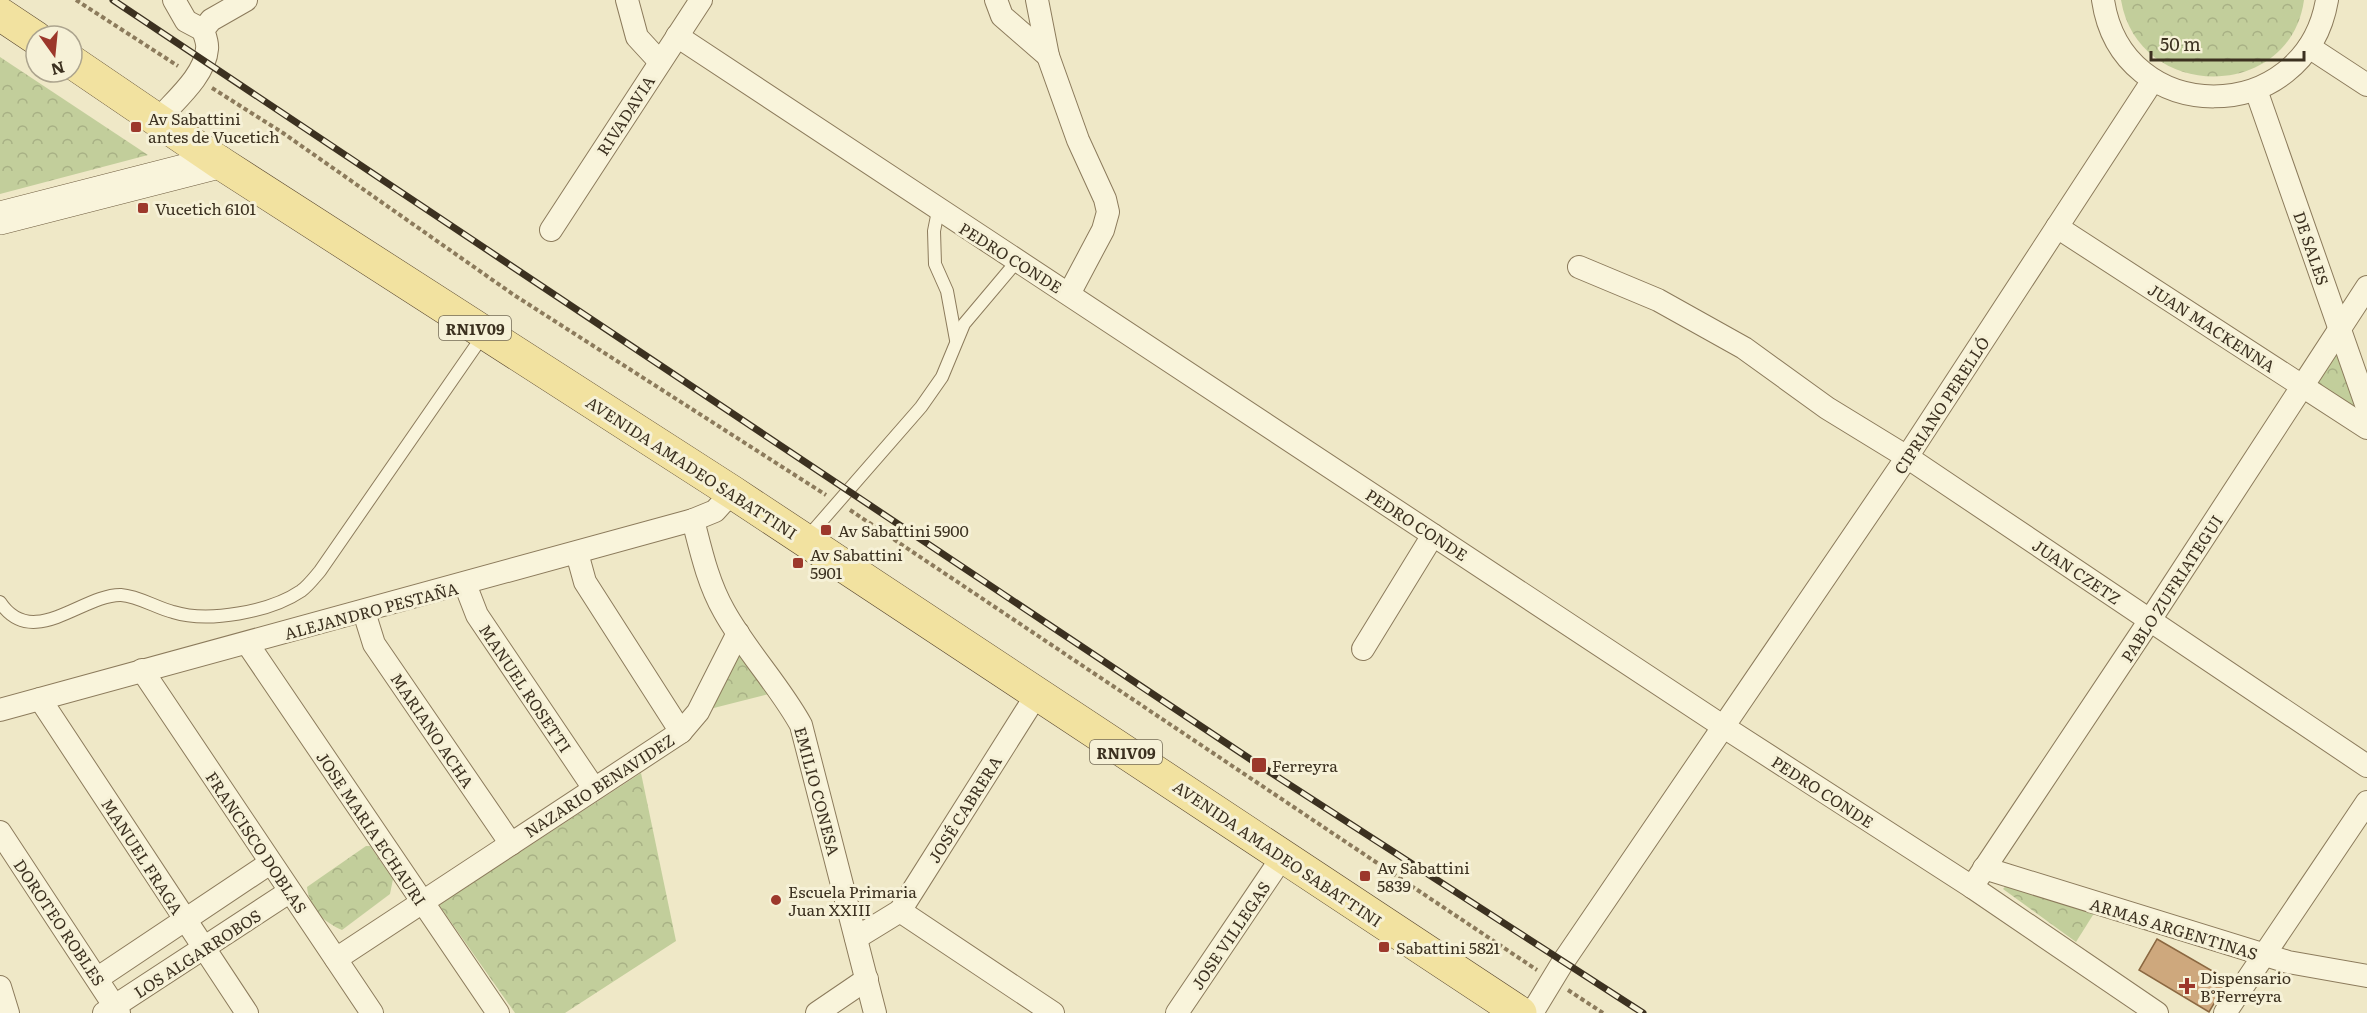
<svg xmlns="http://www.w3.org/2000/svg" width="2367" height="1013" viewBox="0 0 2367 1013" font-family="Literata,serif">
	<defs>
		<pattern id="park-crowns" width="20" height="18" patternUnits="userSpaceOnUse" patternTransform="scale(1.5)"><rect width="20" height="18" fill="#c2ce9b"/><path d="M2 6a3 3 0 1 1 6 0M12 15a3 3 0 1 1 6 0" fill="none" stroke="#a8b185"/></pattern>
	</defs>
	<rect width="100%" height="100%" fill="#efe8c7"/>
	<!-- park -->
	<g fill="url(#park-crowns)">
		<path d="M2121,0H2304C2290,102 2138,102 2121,0Z"/>
		<polygon points="0,57 148,155 0,194"/>
		<polygon points="2339,341 2366,416 2313,380"/>
		<polygon points="738,633 781,691 698,712"/>
		<polygon points="641,773 676,941 565,1013 515,1013 439,905"/>
		<path d="M366,846H370L393,879L390,894L342,930C323,922 309,908 307,887Z"/>
		<polygon points="2009,882 2098,907 2076,942 2003,889"/>
	</g>
	<!-- building -->
	<polygon fill="#cea87d" stroke="#8b6841" stroke-width="1.5" points="2157,939 2228,980 2209,1012 2139,970"/>
	<g fill="none" stroke-linecap="round" stroke-linejoin="round">
		<defs>
			<g id="service">
				<polyline points="938,211 934,231 935,264 947,291 956,340"/>
				<polyline points="805,540 921,407 942,377 964,324 1017,261"/>
				<path d="M0,602C32,651 83,594 121,595C138,596 157,608 173,612C208,623 270,612 301,591C308,586 314,578 320,571L484,334"/>
			</g>
			<g id="minor">
				<polyline points="174,0 186,21 203,30"/>
				<polyline points="627,0 637,37 660,62"/>
				<polyline points="996,0 1002,16 1048,56"/>
				<polyline points="1037,0 1048,56 1078,140 1105,199 1108,212 1103,230 1069,294"/>
				<path d="M2103,0C2122,129 2305,128 2327,0"/>
				<polyline points="677,36 1724,727 1972,887 2157,1013"/>
				<polyline points="2309,47 2367,85"/>
				<polyline points="2256,90 2367,407"/>
				<path d="M158,120C174,101 205,76 207,49C208,43 205,36 203,30L211,20L246,0"/>
				<polyline points="2057,227 2367,428"/>
				<polyline points="551,230 701,0"/>
				<polyline points="1579,267 1658,300 1744,348 1827,408 1907,457 2367,766"/>
				<path d="M693,520C701,551 708,583 724,611C746,651 779,685 801,725L875,1013"/>
				<polyline points="577,553 585,582 681,732"/>
				<polyline points="465,584 477,615 593,787"/>
				<polyline points="364,612 374,644 511,844"/>
				<polyline points="247,643 498,1013"/>
				<polyline points="1363,649 1433,535"/>
				<polyline points="142,670 372,1013"/>
				<polyline points="40,699 247,1013"/>
				<polyline points="0,710 693,520 715,511 732,492"/>
				<polyline points="0,832 119,1013"/>
				<polyline points="1984,868 2288,962 2367,976"/>
				<polyline points="1972,887 2150,620 2367,287"/>
				<polyline points="900,911 1053,1013"/>
				<polyline points="856,938 900,911 1037,694"/>
				<polyline points="336,959 681,732 698,712 738,633"/>
				<polyline points="98,978 270,863"/>
				<polyline points="0,987 8,1013"/>
				<polyline points="104,1013 289,892"/>
				<polyline points="817,1013 867,979"/>
				<polyline points="1177,1013 1283,856"/>
				<polyline points="1532,1013 1563,962 1907,457 2153,80"/>
				<polyline points="2225,1013 2367,802"/>
			</g>
			<polyline id="secondary" points="0,218 219,162"/>
			<g id="primary">
				<polyline points="0,14 36,38"/>
				<polyline points="72,62 219,162 732,492 1520,1013"/>
			</g>
		</defs>
		<!-- service casing -->
		<use href="#service" stroke="#8c7b5c" stroke-width="14"/>
		<!-- minor casing -->
		<use href="#minor" stroke="#8c7b5c" stroke-width="24"/>
		<!-- secondary casing -->
		<use href="#secondary" stroke="#6e5c3f" stroke-width="34"/>
		<!-- primary casing -->
		<use href="#primary" stroke="#5a4830" stroke-width="34"/>
		<!-- path -->
		<g stroke="#8c7b5c" stroke-width="4" stroke-dasharray="4.5 3" stroke-linecap="butt">
			<polyline points="76,0 178,66"/>
			<polyline points="212,88 283,133 514,295 826,495"/>
			<polyline points="850,510 1537,970"/>
			<polyline points="1568,990 1603,1013"/>
		</g>
		<!-- service -->
		<use href="#service" stroke="#f9f4db" stroke-width="12"/>
		<!-- minor -->
		<use href="#minor" stroke="#f9f4db" stroke-width="22"/>
		<!-- secondary -->
		<use href="#secondary" stroke="#f9f4db" stroke-width="33"/>
		<!-- primary -->
		<use href="#primary" stroke="#f2e2a0" stroke-width="33"/>
		<defs>
			<polyline id="rail" points="113,0 1259,765 1643,1013"/>
		</defs>
		<!-- rail casing -->
		<use href="#rail" stroke="#3c3120" stroke-width="7"/>
		<!-- rail -->
		<use href="#rail" stroke="#f6f1d7" stroke-width="4.5" stroke-dasharray="14" stroke-linecap="butt"/>
	</g>
	<!-- markers -->
	<g fill="#9c382b" stroke="#f6f1d7" stroke-width="2">
		<rect x="130" y="121" width="12" height="12" rx="3"/>
		<rect x="137" y="202" width="12" height="12" rx="3"/>
		<rect x="820" y="524" width="12" height="12" rx="3"/>
		<rect x="792" y="557" width="12" height="12" rx="3"/>
		<rect x="1251" y="757" width="16" height="16" rx="3"/>
		<rect x="1359" y="870" width="12" height="12" rx="3"/>
		<circle cx="776" cy="900" r="6"/>
		<rect x="1378" y="941" width="12" height="12" rx="3"/>
		<path d="M2184 977h6v6h6v6h-6v6h-6v-6h-6v-6h6z"/>
	</g>
	<g text-anchor="middle" dominant-baseline="central" stroke-width="6" stroke-linejoin="round" paint-order="stroke">
		<!-- shield labels -->
		<g fill="#f6f1d7" stroke="#746b57" stroke-width="1.5">
			<rect x="439" y="316" width="72" height="24" rx="4.5"/>
			<rect x="1090" y="740" width="72" height="24" rx="4.5"/>
		</g>
		<g font-size="15" font-weight="bold" fill="#3c3120">
			<text x="475" y="328">RN1V09</text>
			<text x="1126" y="752">RN1V09</text>
		</g>
		<!-- street labels -->
		<g font-size="16" fill="#3c3120" stroke="#f6f1d7">
			<text transform="translate(625 115) rotate(-57)">RIVADAVIA</text>
			<text transform="translate(2312 248) rotate(71)">DE SALES</text>
			<text transform="translate(1011 257) rotate(32)">PEDRO CONDE</text>
			<text transform="translate(2212 327) rotate(33)">JUAN MACKENNA</text>
			<text transform="translate(1941 405) rotate(-57)">CIPRIANO PERELLÓ</text>
			<text transform="translate(692 467) rotate(33)">AVENIDA AMADEO SABATTINI</text>
			<text transform="translate(1417 524) rotate(33)">PEDRO CONDE</text>
			<text transform="translate(2077 571) rotate(34)">JUAN CZETZ</text>
			<text transform="translate(2171 588) rotate(-57)">PABLO ZUFRIATEGUI</text>
			<text transform="translate(371 610) rotate(-15)">ALEJANDRO PESTAÑA</text>
			<text transform="translate(526 688) rotate(56)">MANUEL ROSETTI</text>
			<text transform="translate(433 730) rotate(56)">MARIANO ACHA</text>
			<text transform="translate(599 785) rotate(-33)">NAZARIO BENAVIDEZ</text>
			<text transform="translate(818 791) rotate(75)">EMILIO CONESA</text>
			<text transform="translate(1823 791) rotate(33)">PEDRO CONDE</text>
			<text transform="translate(964 809) rotate(-58)">JOSÉ CABRERA</text>
			<text transform="translate(372 828) rotate(56)">JOSE MARIA ECHAURI</text>
			<text transform="translate(257 842) rotate(56)">FRANCISCO DOBLAS</text>
			<text transform="translate(1278 853) rotate(34)">AVENIDA AMADEO SABATTINI</text>
			<text transform="translate(143 856) rotate(57)">MANUEL FRAGA</text>
			<text transform="translate(60 922) rotate(56)">DOROTEO ROBLES</text>
			<text transform="translate(2174 928) rotate(17)">ARMAS ARGENTINAS</text>
			<text transform="translate(1230 935) rotate(-56)">JOSE VILLEGAS</text>
			<text transform="translate(197 953) rotate(-33)">LOS ALGARROBOS</text>
		</g>
		<!-- poi labels -->
		<g font-size="16" fill="#3c3120" stroke="#f6f1d7" text-anchor="start">
			<text x="148" y="118">Av Sabattini<tspan x="148" dy="18">antes de Vucetich</tspan></text>
			<text x="155" y="208">Vucetich 6101</text>
			<text x="838" y="530">Av Sabattini 5900</text>
			<text x="810" y="554">Av Sabattini<tspan x="810" dy="18">5901</tspan></text>
			<text x="1272" y="765">Ferreyra</text>
			<text x="1377" y="867">Av Sabattini<tspan x="1377" dy="18">5839</tspan></text>
			<text x="788" y="891">Escuela Primaria<tspan x="788" dy="18">Juan XXIII</tspan></text>
			<text x="1396" y="947">Sabattini 5821</text>
			<text x="2200" y="977">Dispensario<tspan x="2200" dy="18">B°Ferreyra</tspan></text>
		</g>
	</g>
	<!-- north arrow -->
	<g transform="translate(54 54) rotate(165)"><circle r="28" fill="#f6f1d7" stroke="#aca48e" stroke-width="1.5"/>
	<path d="M0-4.5L10 22L0 15L-10 22Z" fill="#9c382b"/>
	<text y="-9" font-size="16" font-weight="bold" text-anchor="middle" fill="#3c3120">N</text>
	</g>
	<!-- scale -->
	<path d="M2151 51v9h153v-9" fill="none" stroke="#3c3120" stroke-width="3"/>
	<text x="2160" y="51" font-size="18" fill="#3c3120" stroke="#f6f1d7" stroke-width="4.5" paint-order="stroke">50 m</text>
</svg>
